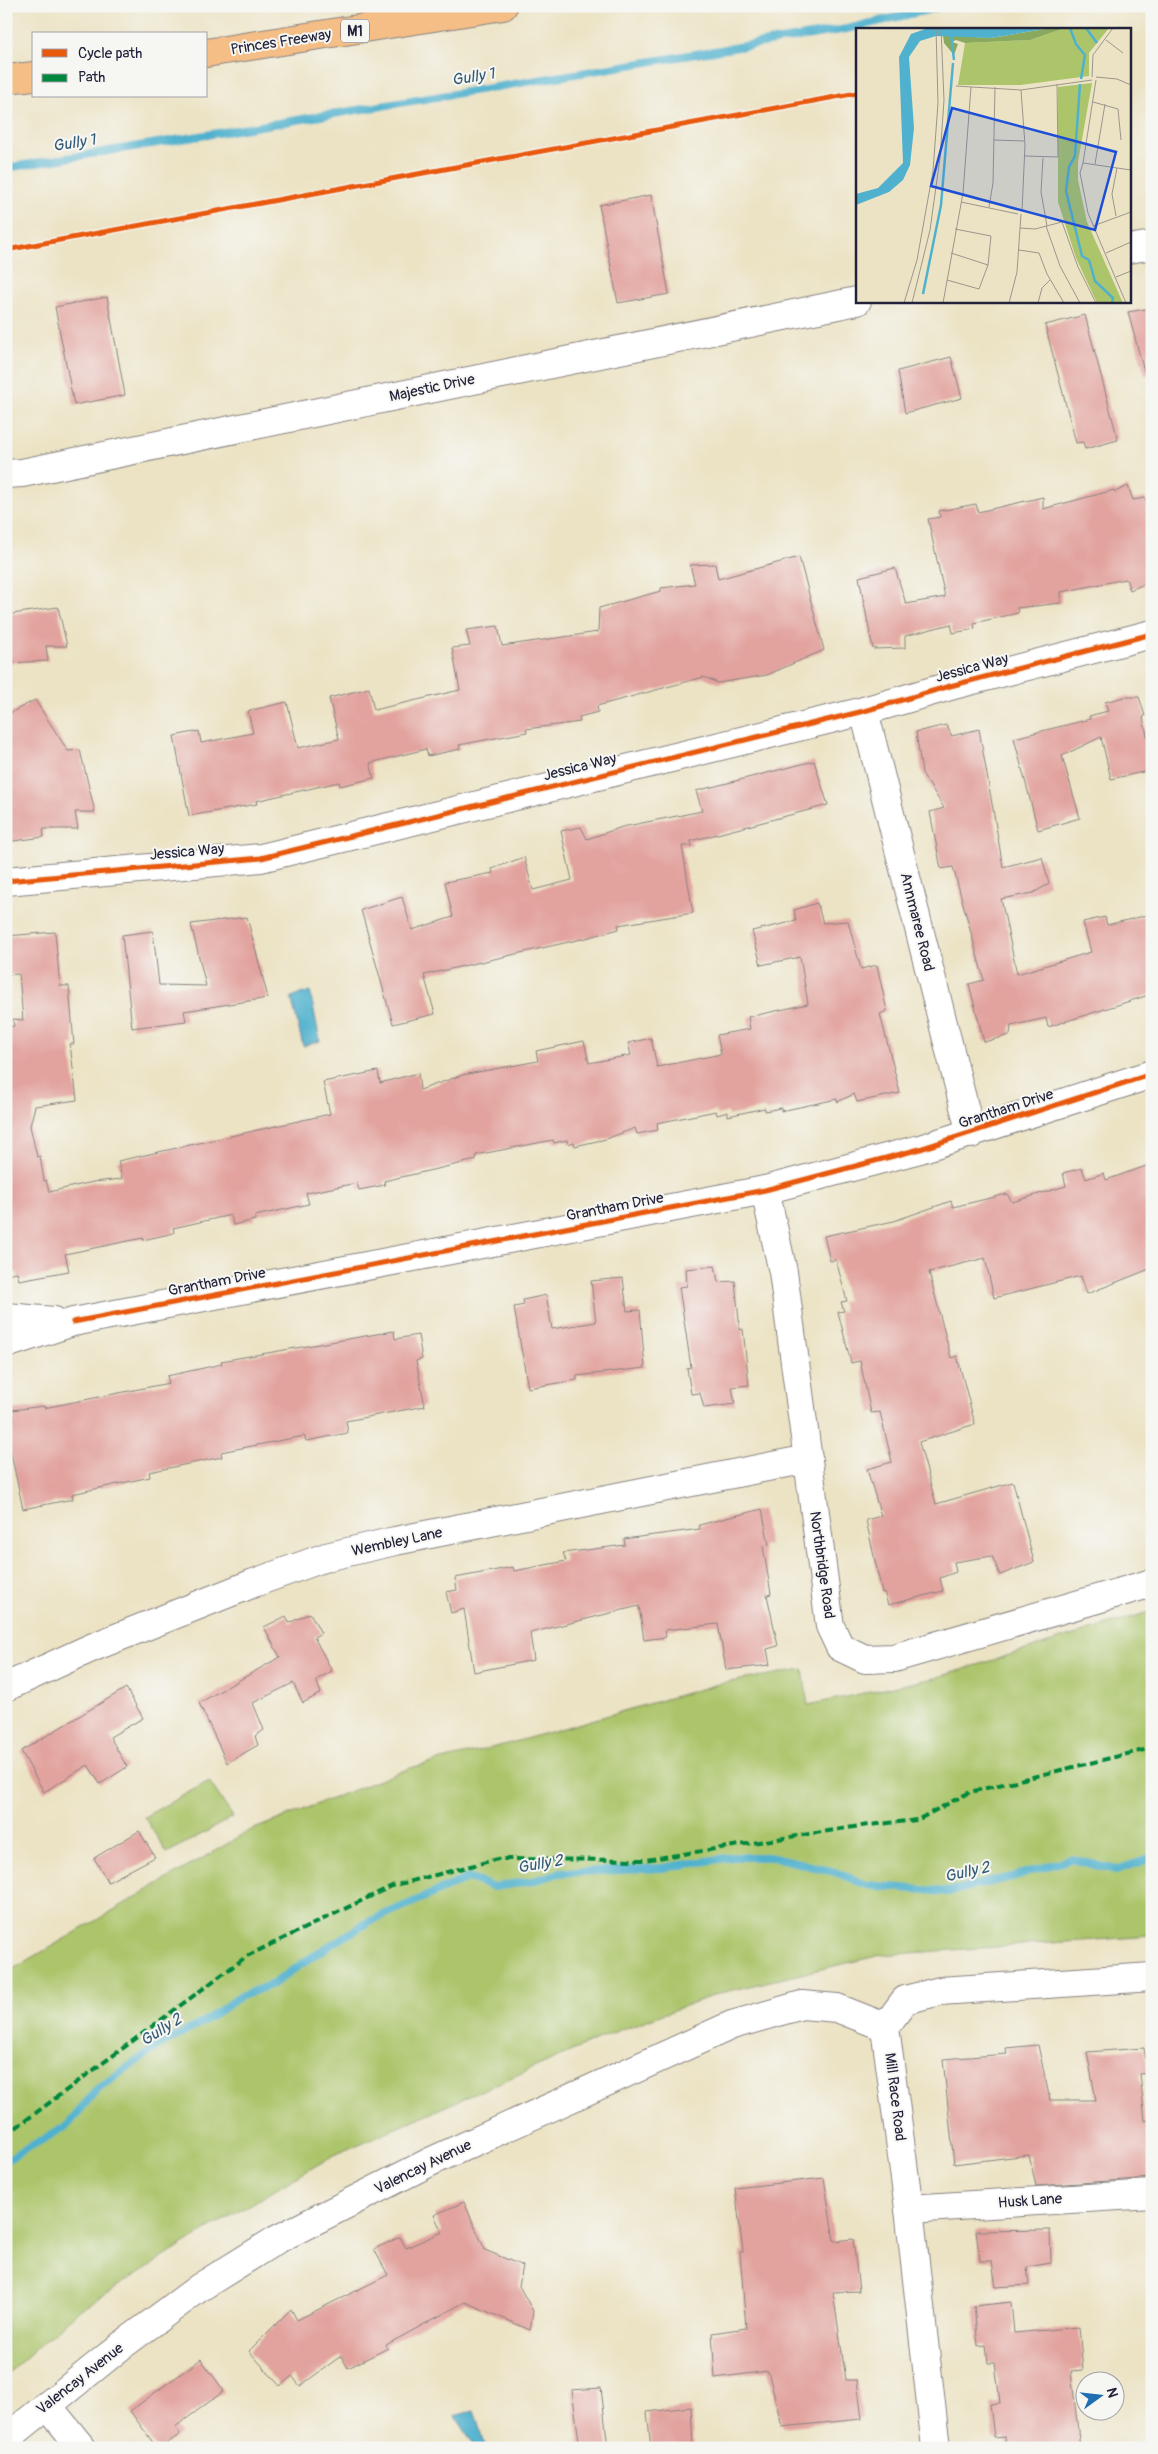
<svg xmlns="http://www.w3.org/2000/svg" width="1158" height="2454" viewBox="0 0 1158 2454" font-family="Pangolin,sans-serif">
	<rect width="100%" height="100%" fill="#f6f6f2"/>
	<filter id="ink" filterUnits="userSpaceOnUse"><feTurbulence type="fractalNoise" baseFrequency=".02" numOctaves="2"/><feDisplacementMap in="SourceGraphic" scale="10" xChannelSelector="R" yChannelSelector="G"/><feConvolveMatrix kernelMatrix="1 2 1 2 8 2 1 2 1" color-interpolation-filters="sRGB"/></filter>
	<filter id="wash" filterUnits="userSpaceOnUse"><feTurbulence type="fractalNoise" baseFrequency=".0096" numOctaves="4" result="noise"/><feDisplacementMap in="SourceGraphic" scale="20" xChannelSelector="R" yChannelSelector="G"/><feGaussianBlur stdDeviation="1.12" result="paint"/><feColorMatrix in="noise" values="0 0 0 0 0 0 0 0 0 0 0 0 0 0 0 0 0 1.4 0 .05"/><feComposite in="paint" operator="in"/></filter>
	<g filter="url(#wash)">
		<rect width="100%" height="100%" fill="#ece3c4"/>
		<!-- green -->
		<g fill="#acc56a" stroke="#677452">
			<polygon points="1152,1611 1152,1936 881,1955 720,1993 620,2030 334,2155 199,2235 78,2311 6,2375 6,1973 249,1831 410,1768 511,1743 718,1684 803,1669 808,1705 935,1678"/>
			<polygon points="209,1781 233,1817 167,1853 144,1817"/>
		</g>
		<!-- water -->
		<g fill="#50b1ce" stroke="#396a84">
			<polygon points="310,991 320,1041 303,1046 291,997"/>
			<polygon points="474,2410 485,2448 476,2448 455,2415"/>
		</g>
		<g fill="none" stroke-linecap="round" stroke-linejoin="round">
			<!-- stream -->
			<g stroke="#50b1ce" stroke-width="8">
				<polyline points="6,168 847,29 944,6"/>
				<polyline points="6,2160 67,2126 97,2089 157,2047 200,2024 241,1996 273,1984 316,1954 370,1921 468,1878 493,1887 533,1881 559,1873 662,1868 733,1857 774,1857 835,1872 867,1885 947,1892 1012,1877 1071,1859 1116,1870 1152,1858"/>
			</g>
		</g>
		<g id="blocks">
			<!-- building -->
			<g fill="#e2a29d">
				<polygon points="651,195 669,294 618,303 599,205"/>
				<polygon points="107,297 125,395 74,405 55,307"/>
				<polygon points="1152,308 1152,374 1145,375 1128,312"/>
				<polygon points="1085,315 1118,440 1085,449 1083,442 1076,443 1045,325"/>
				<polygon points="951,357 962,398 905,413 898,371"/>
				<polygon points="1128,486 1133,500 1145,498 1152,516 1152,581 1130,590 1126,579 1061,592 1061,603 1017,608 1018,613 974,623 975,629 953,633 951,624 905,636 905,648 873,649 859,577 895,568 906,604 945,597 928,519 940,517 939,511 976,504 978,512 1043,497 1043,509 1114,490 1115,492"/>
				<polygon points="799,557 824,650 767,675 718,683 704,677 597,706 598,712 579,717 580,722 526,729 527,732 459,745 460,749 428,756 426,749 370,763 374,778 340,786 339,782 256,801 257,804 189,816 174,736 199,731 201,743 253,733 248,711 287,702 298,748 339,739 329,698 369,688 374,710 460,690 452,648 470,646 466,630 498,626 502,646 598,632 599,608 661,591 661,588 695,584 690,565 715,564 718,579"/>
				<polygon points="58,607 67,646 46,646 48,661 6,663 6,615"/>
				<polygon points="1124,697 1139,697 1142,706 1145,716 1143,717 1152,760 1152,770 1111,779 1101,737 1062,756 1080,818 1038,830 1014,738 1090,719 1089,716 1108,711 1105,702"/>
				<polygon points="35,700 68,751 80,750 95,812 75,812 78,829 43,829 44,837 6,842 6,715"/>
				<polygon points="946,725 952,736 979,729 1003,867 1042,857 1049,884 1033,893 1001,899 1017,974 1091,952 1083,922 1105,917 1107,925 1152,914 1152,994 1048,1027 1046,1018 1011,1026 1010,1035 984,1042 969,984 984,980 953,867 941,869 930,812 944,808 922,773 916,732"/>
				<polygon points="814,761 828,805 691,841 692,846 682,846 693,913 618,925 619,929 586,938 424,975 435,1014 393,1024 361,910 402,897 412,930 453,917 445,882 493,873 492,869 524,857 533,890 572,880 561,831 581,827 587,839 622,827 702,811 696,791"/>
				<polygon points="817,903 823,923 848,921 861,969 877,965 887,1011 880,1014 900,1093 857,1102 854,1094 837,1102 837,1099 781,1111 781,1108 765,1111 765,1108 728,1116 728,1112 717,1115 716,1111 657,1123 658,1130 637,1134 635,1128 606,1139 575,1146 574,1142 568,1144 567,1140 554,1143 553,1140 476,1155 476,1160 384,1181 385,1185 359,1190 357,1183 306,1193 309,1204 255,1216 255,1220 233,1225 231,1215 173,1228 174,1233 143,1240 143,1238 65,1254 69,1271 19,1280 17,1272 6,1274 6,1027 14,1026 13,1019 23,1020 19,974 6,975 6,936 55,932 60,986 69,986 74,1044 70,1044 77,1100 35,1106 30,1126 37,1157 40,1156 44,1181 46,1180 49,1192 93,1182 122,1179 118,1161 330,1114 323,1082 378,1071 380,1083 418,1073 420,1090 462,1075 538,1061 536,1051 584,1041 589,1063 631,1055 628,1043 651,1038 657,1067 721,1054 717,1035 750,1029 748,1017 808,1004 800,957 761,965 752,931 796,921 794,910"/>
				<polygon points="247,917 268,998 184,1011 186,1021 132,1028 122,935 153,931 159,985 206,986 191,924"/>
				<polygon points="1152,1164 1152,1268 1087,1294 1081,1276 994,1298 985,1258 929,1272 951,1358 957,1356 975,1424 919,1442 936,1504 1013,1482 1034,1562 1000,1575 992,1556 954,1562 956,1572 940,1578 943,1591 888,1605 884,1592 882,1593 866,1520 881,1516 867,1469 892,1462 880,1412 871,1413 860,1361 851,1363 838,1312 844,1311 841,1302 847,1301 836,1260 830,1261 824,1236 894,1221 951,1201 953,1207 1007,1194 1012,1202 1066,1186 1063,1173 1082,1168 1086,1179 1104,1173 1106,1180"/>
				<polygon points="715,1266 718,1282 735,1281 740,1330 743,1329 749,1385 732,1387 735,1404 704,1408 700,1393 691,1394 687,1368 691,1367 679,1287 687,1286 686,1269"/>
				<polygon points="623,1278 627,1311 640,1310 645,1368 577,1376 577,1380 528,1388 514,1307 524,1305 523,1300 546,1295 552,1329 596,1322 591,1281"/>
				<polygon points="394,1331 395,1339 418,1335 422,1359 416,1361 425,1406 346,1421 348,1433 306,1441 304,1436 221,1452 222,1457 149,1472 150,1477 72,1494 73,1499 23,1509 6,1430 6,1421 14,1420 12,1410 44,1406 44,1408 169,1383 167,1376 222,1364 221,1361"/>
				<polygon points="762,1509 769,1545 763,1546 771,1594 767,1595 778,1646 767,1649 770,1665 726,1670 718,1624 665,1630 666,1637 644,1640 639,1606 530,1633 534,1660 474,1672 464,1609 451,1613 446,1592 457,1590 455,1578 513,1567 514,1571 566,1561 563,1553 625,1545 624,1539 700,1529 699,1525"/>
				<polygon points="310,1613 321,1633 314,1637 332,1671 316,1680 321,1693 303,1703 293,1683 253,1703 264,1730 255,1736 258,1745 227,1763 199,1703 280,1657 264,1627 286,1616 289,1623"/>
				<polygon points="126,1688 143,1718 110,1737 127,1767 100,1784 88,1765 44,1792 21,1751"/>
				<polygon points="139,1831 155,1857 108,1882 94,1858"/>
				<polygon points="1038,2045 1050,2100 1096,2100 1087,2052 1144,2048 1148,2073 1140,2074 1145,2121 1152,2119 1152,2178 1036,2186 1029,2155 954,2164 943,2059 1007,2054 1006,2048"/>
				<polygon points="824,2178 834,2241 853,2239 859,2291 833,2292 846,2380 857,2380 862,2419 782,2427 768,2371 715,2378 712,2333 746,2328 740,2252 743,2252 735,2188"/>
				<polygon points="464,2202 485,2250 523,2266 519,2286 533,2311 530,2330 465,2302 386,2345 388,2348 348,2368 341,2356 300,2386 292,2376 280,2386 249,2351 291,2309 297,2320 388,2275 374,2249 400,2237 406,2248 442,2232 434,2215"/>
				<polygon points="1050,2230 1051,2263 1027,2267 1029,2285 996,2287 992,2261 980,2261 976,2231"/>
				<polygon points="1011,2302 1014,2333 1079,2327 1083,2370 1071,2371 1080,2448 1006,2448 1005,2437 994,2438 990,2404 1000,2403 995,2363 988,2363 986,2345 978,2346 974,2306"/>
				<polygon points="201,2359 224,2391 175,2427 180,2434 161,2448 157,2448 130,2411"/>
				<polygon points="601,2388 608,2448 580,2448 572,2390"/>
				<polygon points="691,2407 693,2448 651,2448 647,2412"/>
			</g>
		</g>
	</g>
	<g filter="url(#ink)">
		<use href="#blocks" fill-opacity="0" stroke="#878280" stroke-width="1"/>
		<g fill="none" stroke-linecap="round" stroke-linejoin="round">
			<defs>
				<g id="minor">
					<polyline points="1129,249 1152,245"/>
					<polyline points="6,474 22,473 857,301"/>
					<polyline points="864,711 971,1134"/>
					<polyline points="6,881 261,858 864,711 950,686 1152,634"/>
					<polyline points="765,1190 783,1272 830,1626 840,1647 865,1659 894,1658 1152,1583"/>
					<polyline points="6,1687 91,1648 254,1583 326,1557 395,1541 808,1459"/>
					<polyline points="909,2209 1152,2194"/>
					<polyline points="47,2405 82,2448"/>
					<polyline points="6,2439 121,2346 199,2288 276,2240 432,2161 732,2025 802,2005 837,2008 885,2027"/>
					<polyline points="936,2448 909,2209 885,2027 905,2000 940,1991 1152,1977"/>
				</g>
				<g id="tertiary">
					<polyline points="6,1317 54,1321"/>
					<polyline points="6,1344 73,1322 765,1190 920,1149 1152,1074"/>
				</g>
				<g id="motorway">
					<polyline points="206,53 503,6"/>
					<polyline points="6,79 34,76"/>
				</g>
			</defs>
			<!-- minor casing -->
			<use href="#minor" stroke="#878280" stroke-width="30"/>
			<!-- tertiary casing -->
			<use href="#tertiary" stroke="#878280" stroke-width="30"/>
			<!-- motorway casing -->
			<use href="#motorway" stroke="#878280" stroke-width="30"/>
			<!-- minor -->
			<use href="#minor" stroke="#fff" stroke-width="28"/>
			<!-- tertiary -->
			<use href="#tertiary" stroke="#fff" stroke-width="28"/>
			<!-- motorway -->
			<use href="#motorway" stroke="#f6be87" stroke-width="28"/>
			<!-- quiet -->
			<polyline stroke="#00873e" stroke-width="4" stroke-dasharray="8 4" stroke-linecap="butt" points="6,2135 247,1956 392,1886 498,1859 645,1860 860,1826 917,1820 970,1792 1152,1748"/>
			<defs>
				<g id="cycleway">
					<polyline points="6,250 857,93"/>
					<polyline points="6,881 261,858 864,711 950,686 1152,634"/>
					<polyline points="73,1322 765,1190 920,1149 1152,1074"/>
				</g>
			</defs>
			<!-- cycleway casing -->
			<use href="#cycleway" stroke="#f6f6f2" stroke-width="8"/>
			<!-- cycleway -->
			<use href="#cycleway" stroke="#e8590c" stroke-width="5"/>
		</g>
	</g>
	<g text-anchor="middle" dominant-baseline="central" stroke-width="4" stroke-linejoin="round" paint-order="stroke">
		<!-- shield labels -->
		<rect fill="#f6f6f2" stroke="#626272" stroke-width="1" x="341" y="19.5" width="28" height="23" rx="4"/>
		<g font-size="14" font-weight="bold" fill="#22223b">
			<text x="355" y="31">M1</text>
		</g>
		<!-- street labels -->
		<g font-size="15" fill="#22223b" stroke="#f6f6f2">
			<text transform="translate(281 42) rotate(-9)">Princes Freeway</text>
			<text transform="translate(432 388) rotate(-12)">Majestic Drive</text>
			<text transform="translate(972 668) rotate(-15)">Jessica Way</text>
			<text transform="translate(580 767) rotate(-14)">Jessica Way</text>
			<text transform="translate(187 852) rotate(-5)">Jessica Way</text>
			<text transform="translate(917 922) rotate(76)">Annmaree Road</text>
			<text transform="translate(1006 1109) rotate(-18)">Grantham Drive</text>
			<text transform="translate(615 1207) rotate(-11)">Grantham Drive</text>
			<text transform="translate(217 1282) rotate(-11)">Grantham Drive</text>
			<text transform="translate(397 1542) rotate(-12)">Wembley Lane</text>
			<text transform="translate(822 1565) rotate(82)">Northbridge Road</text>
			<text transform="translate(895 2097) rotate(83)">Mill Race Road</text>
			<text transform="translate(423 2167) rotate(-26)">Valencay Avenue</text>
			<text transform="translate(1030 2201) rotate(-4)">Husk Lane</text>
			<text transform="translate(80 2379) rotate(-38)">Valencay Avenue</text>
		</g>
		<!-- water labels -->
		<g font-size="16" font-style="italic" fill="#345b76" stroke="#f6f6f2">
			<text transform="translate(473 77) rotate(-9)">Gully 1</text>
			<text transform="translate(74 143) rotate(-9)">Gully 1</text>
			<text transform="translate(540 1864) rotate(-10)">Gully 2</text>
			<text transform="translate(967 1872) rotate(-13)">Gully 2</text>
			<text transform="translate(161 2030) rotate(-33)">Gully 2</text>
		</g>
	</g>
	<!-- overview -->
	<g transform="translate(856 28)">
		<rect width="275" height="275" fill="#ece3c4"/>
		<path d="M209,0H253L233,25V48L164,57H102L109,15L174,12ZM236,55L222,134V152L231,194L267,275H241L220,230L202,174V59Z" fill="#acc56a"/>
		<path d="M194,0H209L174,12L109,15L100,12L96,14L102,16L98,27L88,15L87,7L135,10Z" fill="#89aa5e"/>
		<path d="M72,0H194L135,10L80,8L64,13L53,29L58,100L54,137L47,152L33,164L0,177V166L22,160L47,135L43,29L55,6Z" fill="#50b1ce"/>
		<path fill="none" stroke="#50b1ce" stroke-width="2.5" d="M214,0L220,16L229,27L225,51M230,0L241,15M95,6L98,32M224,56L219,128L213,139L210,163L226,228L233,232L239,253L257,270L256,275M67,266L85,177L97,35"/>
		<path fill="none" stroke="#9b968d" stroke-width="1" d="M250,12L267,25M236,49L237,27L257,0M240,49L261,51L275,57M100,58L165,62L236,52M165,62L169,117L166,183M237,74L262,81L265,112M138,112L168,113M169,128L202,129L201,56M187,130L185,164L191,198M227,135L224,145L232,185L270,275M227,135L240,52M227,135L275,142M239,136L249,76M105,174L162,186M133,179L137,155L139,59M260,188L256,166L261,140M190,198L204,238L224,275M237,198L275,184M164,200L179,201L206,194L222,239L240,275M163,222L183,225L191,246L208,275M95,225L132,237M250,225L275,214M260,249L275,243M91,252L123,261L132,237L135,208L99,201M48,275L61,232L77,143L82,75L80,0M56,275L74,202L84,130L88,72L85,0M87,275L107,165L115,59M153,275L161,244L165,186M182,275L186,260L194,252"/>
		<path fill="#1d4ed8" fill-opacity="0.15" stroke="#1d4ed8" stroke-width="2.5" d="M96,80L260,124L239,202L75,158Z"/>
		<rect width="275" height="275" fill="none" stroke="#22223b" stroke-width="2.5"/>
	</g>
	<!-- margin -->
	<rect width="1158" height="2454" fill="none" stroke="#f6f6f2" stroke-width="25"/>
	<!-- legend -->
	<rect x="32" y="32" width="175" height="65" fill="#f6f6f2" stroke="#a1a1a9"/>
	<rect x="42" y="49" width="25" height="8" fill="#e8590c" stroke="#a1a1a9"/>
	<text x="78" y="58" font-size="15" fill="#22223b">Cycle path</text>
	<rect x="42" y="74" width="25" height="8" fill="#00873e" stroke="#a1a1a9"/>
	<text x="78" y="82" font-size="15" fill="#22223b">Path</text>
	<!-- north arrow -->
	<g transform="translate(1100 2396) rotate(75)"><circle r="24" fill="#f6f6f2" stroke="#a1a1a9"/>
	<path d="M0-4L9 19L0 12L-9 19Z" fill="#1f6fb2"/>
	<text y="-8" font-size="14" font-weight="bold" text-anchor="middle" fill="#22223b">N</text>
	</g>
</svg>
